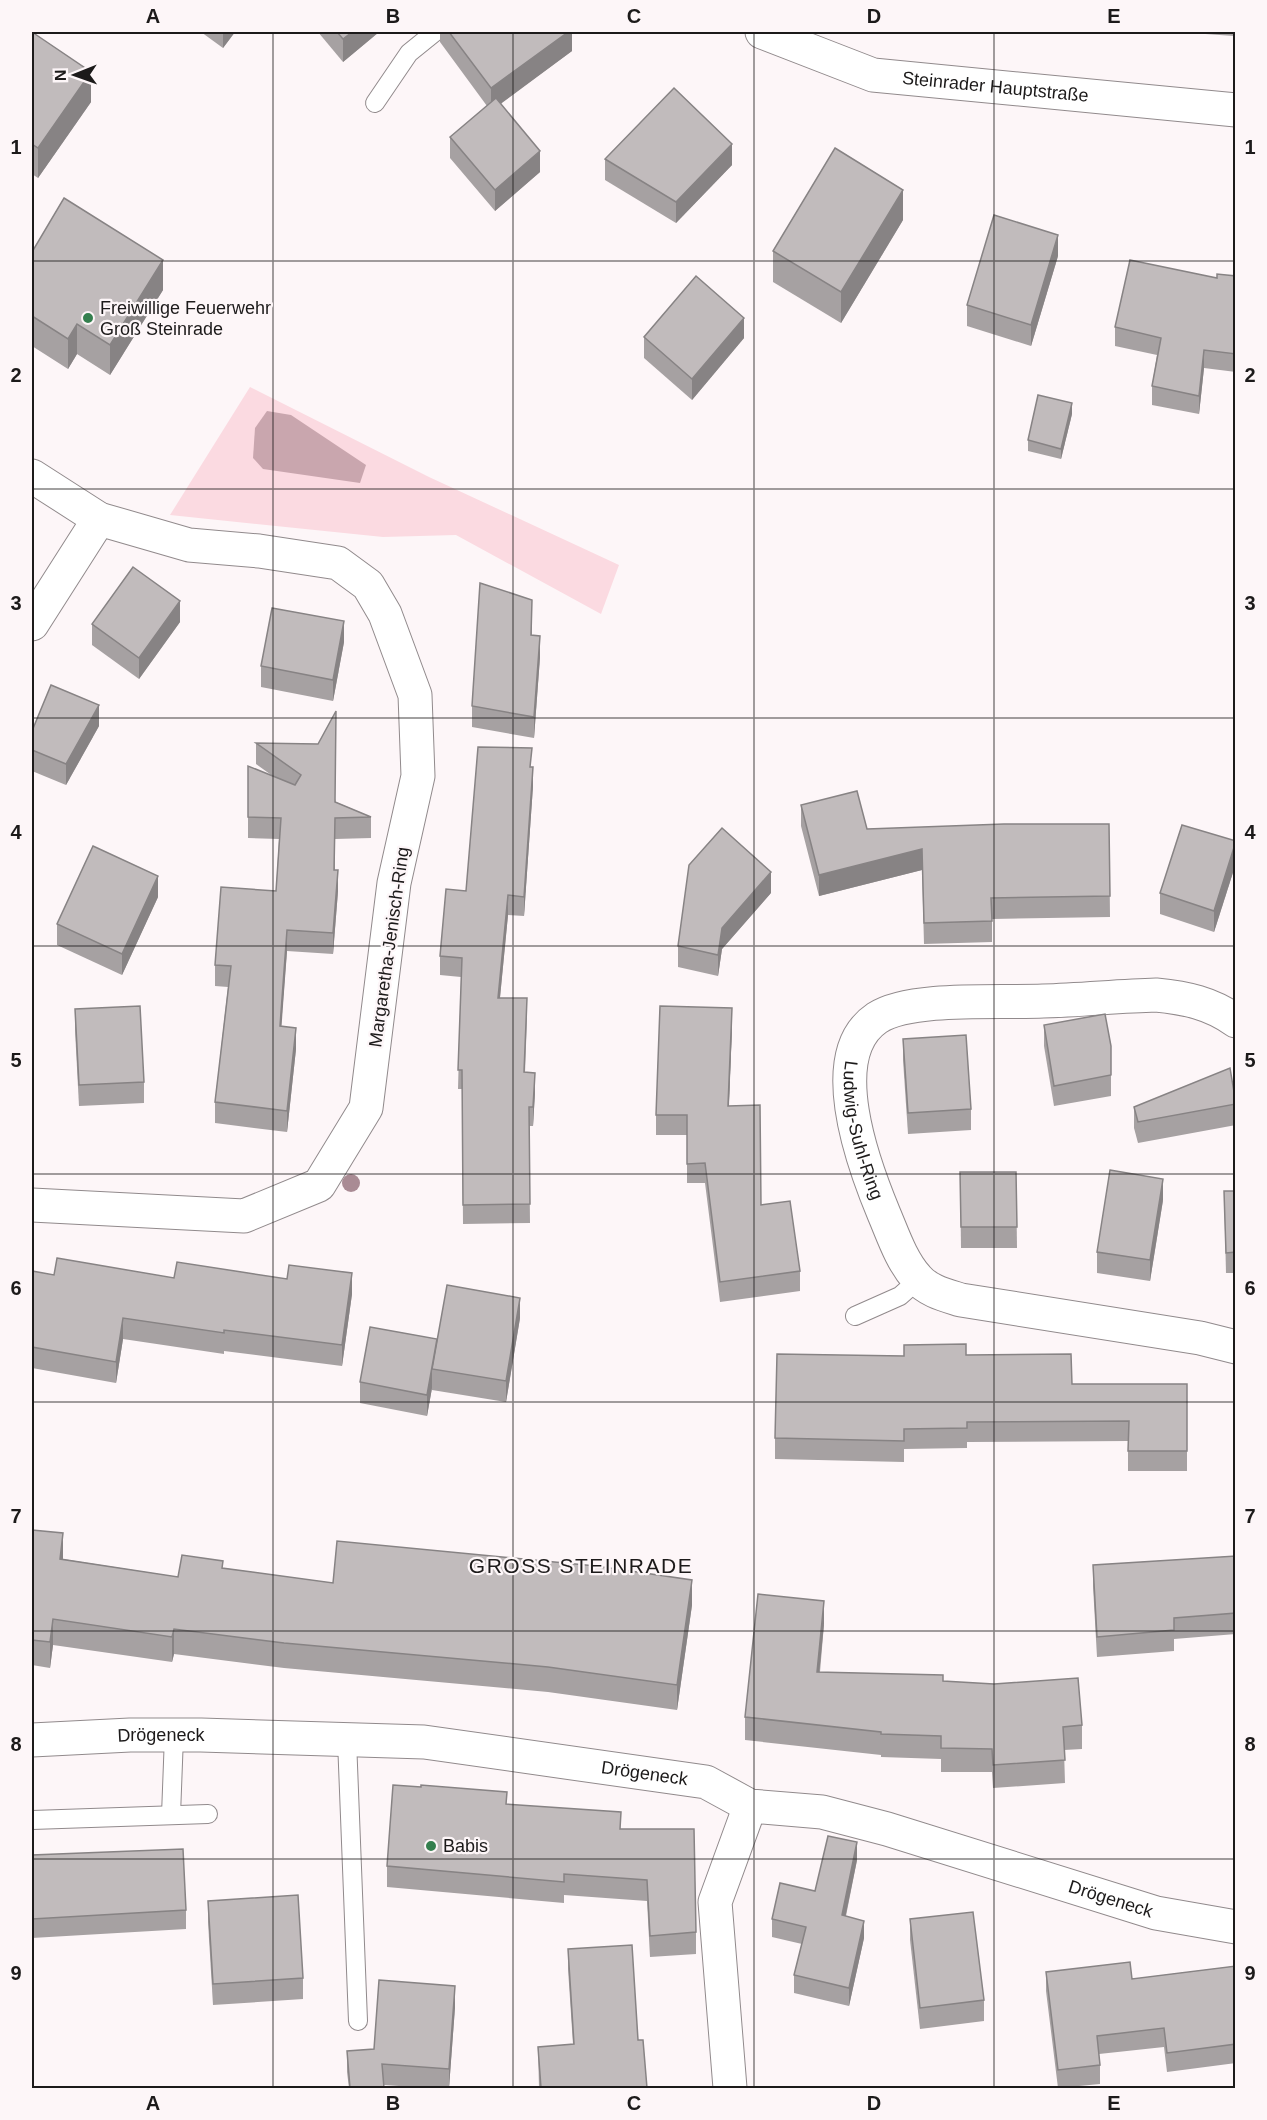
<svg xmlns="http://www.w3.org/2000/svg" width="1267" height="2120" viewBox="0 0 1267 2120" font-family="Helvetica,sans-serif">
	<rect width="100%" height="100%" fill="#fdf6f8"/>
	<!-- green -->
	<polygon fill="#fbdae1" points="250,387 429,477 619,565 601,614 456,535 383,537 170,515"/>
	<!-- water -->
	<polygon fill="#c9a6ae" points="267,411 291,415 366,465 360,483 263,469 253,458 255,428"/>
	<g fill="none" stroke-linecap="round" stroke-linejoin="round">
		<defs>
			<g id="lane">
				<polyline points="375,103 409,53 435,32"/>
				<polyline points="855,1316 900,1296 918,1280"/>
				<polyline points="347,1740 358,2021"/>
				<polyline points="171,1815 174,1736"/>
				<polyline points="32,1820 208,1814"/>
			</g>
			<g id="street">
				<polyline points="32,476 99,519 189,545 259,551 338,563 368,585 385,614 415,695 418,776 394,883 366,1108 319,1185 244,1216 32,1205"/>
				<polyline points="32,624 99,519"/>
				<path id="s1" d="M1236,1021C1211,1003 1186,998 1156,995C1119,996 1081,1000 1043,1001C1002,1003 910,996 877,1018C822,1055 864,1166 884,1214C893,1235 901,1260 917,1278C928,1291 945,1295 961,1300L1200,1338L1236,1347"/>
				<path id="s2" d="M32,1740L130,1735H201L424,1742L706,1782L750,1806L822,1812L887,1829L1156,1913L1236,1927"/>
				<polyline points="730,2088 715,1902 750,1806"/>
			</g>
			<g id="secondary">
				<path id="s3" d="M762,32L873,75L1236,110"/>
			</g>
		</defs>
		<!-- lane casing -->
		<use href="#lane" stroke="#918a8c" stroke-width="20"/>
		<!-- street casing -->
		<use href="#street" stroke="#918a8c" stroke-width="35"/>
		<!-- secondary casing -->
		<use href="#secondary" stroke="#918a8c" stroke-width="35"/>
		<!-- lane -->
		<use href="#lane" stroke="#fff" stroke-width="18"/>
		<!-- street -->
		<use href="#street" stroke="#fff" stroke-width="33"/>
		<!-- secondary -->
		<use href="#secondary" stroke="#fff" stroke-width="33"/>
	</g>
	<!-- trees -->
	<circle fill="#a98b94" cx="351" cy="1183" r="9"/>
	<!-- wall -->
	<g fill="#a6a1a2">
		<polygon points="32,32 91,102 38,178 32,174"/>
		<polygon points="201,32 235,32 223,48"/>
		<polygon points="318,32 379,32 343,62"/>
		<polygon points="440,32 572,32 572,51 501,103 540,172 495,211 450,158 450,137 487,106 440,42"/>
		<polygon points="1191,32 1234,32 1234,36 1191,33"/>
		<polygon points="605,159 732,165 676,223 605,180"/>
		<polygon points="903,220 841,323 773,282 773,251"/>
		<polygon points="32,252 163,290 110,375 77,354 68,369 32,346"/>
		<polygon points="1058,256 1031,346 967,326 967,305"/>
		<polygon points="1236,276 1236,372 1204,368 1199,414 1152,405 1152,386 1157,355 1115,346 1115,327 1217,278"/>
		<polygon points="644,337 744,338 692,400 644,358"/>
		<polygon points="1072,414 1061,459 1028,451 1028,440"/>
		<polygon points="532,621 532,635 540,657 534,738 472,727 472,706"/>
		<polygon points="180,622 139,679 92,645 92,624"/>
		<polygon points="344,642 333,701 261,687 261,666"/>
		<polygon points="99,726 66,785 32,771 32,731"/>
		<polygon points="256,743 318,744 336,802 371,817 371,838 335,839 335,870 338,891 333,954 287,951 281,1026 296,1049 287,1132 215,1123 215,1102 228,987 215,986 215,965 276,891 279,839 248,838 248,766 274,777 256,764"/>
		<polygon points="532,767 533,786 524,916 508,915 500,998 527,1018 525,1073 535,1092 533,1126 529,1126 530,1223 463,1224 462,1089 458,1089 461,977 440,975 440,956 466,891"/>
		<polygon points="801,805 867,829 1109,824 1110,917 992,919 992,942 924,944 922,870 819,896 801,826"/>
		<polygon points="1236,841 1236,863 1214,932 1160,914 1160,893"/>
		<polygon points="771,893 722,949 718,976 678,967 678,946"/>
		<polygon points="158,897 122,975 57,945 57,924"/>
		<polygon points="75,1009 144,1082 144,1103 79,1106 75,1030"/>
		<polygon points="1044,1025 1111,1046 1111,1096 1054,1106 1044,1046"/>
		<polygon points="732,1028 729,1106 761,1205 800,1271 800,1291 720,1302 705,1183 687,1183 687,1135 656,1135 656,1115"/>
		<polygon points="903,1039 971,1109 971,1130 908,1134 903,1060"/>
		<polygon points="1236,1102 1236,1125 1138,1143 1134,1128 1134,1107"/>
		<polygon points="960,1172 1016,1172 1017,1248 961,1248"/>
		<polygon points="1224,1191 1236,1191 1236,1273 1226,1273"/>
		<polygon points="1163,1200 1150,1281 1097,1273 1097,1252"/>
		<polygon points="32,1271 54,1275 174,1278 352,1294 342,1366 224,1351 224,1354 123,1339 116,1383 32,1368"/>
		<polygon points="520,1318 506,1402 432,1390 432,1388 427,1416 360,1403 360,1382 437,1339"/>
		<polygon points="966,1355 1072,1384 1187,1384 1187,1471 1128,1471 1128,1441 967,1442 967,1448 904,1449 904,1462 775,1459 775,1438 904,1356"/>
		<polygon points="32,1530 63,1559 178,1577 223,1568 333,1583 692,1605 677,1710 548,1692 284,1668 174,1654 172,1662 53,1645 50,1668 32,1665"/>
		<polygon points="1236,1556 1236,1634 1174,1639 1174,1651 1097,1657 1093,1586 1093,1565"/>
		<polygon points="824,1624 820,1672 943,1681 1082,1725 1082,1749 1064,1750 1065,1783 993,1788 992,1772 941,1772 941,1759 881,1757 881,1755 745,1740 745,1717"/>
		<polygon points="507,1804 621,1829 696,1932 696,1954 650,1957 647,1901 564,1895 564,1903 387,1887 387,1866"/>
		<polygon points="32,1855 186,1910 186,1929 32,1938"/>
		<polygon points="857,1860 846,1916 864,1938 849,2006 794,1993 794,1975 802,1944 772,1937 772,1919 815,1891"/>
		<polygon points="208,1901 303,1978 303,1999 213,2005 208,1922"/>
		<polygon points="910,1919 984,2000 984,2021 920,2029 910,1940"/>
		<polygon points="568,1949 638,2040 647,2088 539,2088 538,2047 573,2044 568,1969"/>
		<polygon points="1236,1966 1236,2063 1167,2072 1164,2047 1099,2054 1100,2065 1100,2084 1058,2088 1046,1991 1046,1972 1132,1979"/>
		<polygon points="455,2007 449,2088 429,2088 384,2085 384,2088 349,2088 347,2072 347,2051 374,2049"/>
	</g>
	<!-- shaded-wall -->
	<g fill="#878384">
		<polygon points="223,32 235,32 223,48"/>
		<polygon points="352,32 379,32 343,62 343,39"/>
		<polygon points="568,32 572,32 572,51 491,111 491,88"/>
		<polygon points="91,72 91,102 38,178 38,148"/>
		<polygon points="732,144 732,165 676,223 676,202"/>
		<polygon points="540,151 540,172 495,211 495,190"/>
		<polygon points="903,190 903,220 841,323 841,292"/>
		<polygon points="1058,235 1058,256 1031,346 1031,325"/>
		<polygon points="163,260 163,290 110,375 110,345"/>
		<polygon points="744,318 744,338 692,400 692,379"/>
		<polygon points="77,324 77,354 68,369 68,339"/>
		<polygon points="1204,350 1204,368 1199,414 1199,396"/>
		<polygon points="1072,403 1072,414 1061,459 1061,449"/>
		<polygon points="180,601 180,622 139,679 139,658"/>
		<polygon points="344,621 344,642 333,701 333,680"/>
		<polygon points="540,636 540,657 534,738 534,717"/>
		<polygon points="99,705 99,726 66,785 66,764"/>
		<polygon points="533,767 533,786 524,916 524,897"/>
		<polygon points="1236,842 1236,863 1214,932 1214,911"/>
		<polygon points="922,849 922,870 819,896 819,875"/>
		<polygon points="338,870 338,891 333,954 333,933"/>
		<polygon points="771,872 771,893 722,949 718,976 718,955 722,928"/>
		<polygon points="158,876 158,897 122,975 122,954"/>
		<polygon points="508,895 508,915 498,1017 498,998"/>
		<polygon points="287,930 287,951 280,1047 280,1026"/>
		<polygon points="732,1008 732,1028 728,1126 728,1106"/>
		<polygon points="296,1028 296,1049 287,1132 287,1111"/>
		<polygon points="535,1073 535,1092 533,1126 533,1107"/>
		<polygon points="1163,1179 1163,1200 1150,1281 1150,1260"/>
		<polygon points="352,1273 352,1294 342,1366 342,1345"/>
		<polygon points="520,1298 520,1318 506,1402 506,1381"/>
		<polygon points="123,1318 123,1339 116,1383 116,1362"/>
		<polygon points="437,1339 432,1369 432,1388 427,1416 427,1395"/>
		<polygon points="63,1533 63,1558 60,1584 60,1559"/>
		<polygon points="692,1580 692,1605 677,1710 677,1685"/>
		<polygon points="824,1601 824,1624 817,1695 817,1672"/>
		<polygon points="53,1619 53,1645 50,1668 50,1642"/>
		<polygon points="174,1629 174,1654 172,1662 172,1637"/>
		<polygon points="857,1842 857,1860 842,1933 842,1915"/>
		<polygon points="864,1921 864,1938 849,2006 849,1988"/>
		<polygon points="455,1986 455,2007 449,2088 449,2069"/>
	</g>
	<!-- building -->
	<g fill="#c1bbbc" stroke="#878384" stroke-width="1.5">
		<polygon points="32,32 91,72 38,148 32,144"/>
		<polygon points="337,32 352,32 343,39"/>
		<polygon points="449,32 568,32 491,88"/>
		<polygon points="674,88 732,144 676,202 605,159"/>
		<polygon points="496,98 540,151 495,190 450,137"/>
		<polygon points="835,148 903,190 841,292 773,251"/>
		<polygon points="64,198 163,260 110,345 77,324 68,339 32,316 32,252"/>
		<polygon points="994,215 1058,235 1031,325 967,305"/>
		<polygon points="1130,260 1217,278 1217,274 1236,276 1236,354 1204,350 1199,396 1152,386 1161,338 1115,327"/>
		<polygon points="696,276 744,318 692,379 644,337"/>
		<polygon points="1038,395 1072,403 1061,449 1028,440"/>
		<polygon points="133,567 180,601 139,658 92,624"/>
		<polygon points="480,583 532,600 531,635 540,636 534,717 472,706"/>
		<polygon points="272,608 344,621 333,680 261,666"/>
		<polygon points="51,685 99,705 66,764 32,750 32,731"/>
		<polygon points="336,711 335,802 371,817 335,818 334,870 338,870 333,933 287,930 280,1026 296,1028 287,1111 215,1102 231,966 215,965 221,887 276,891 281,818 248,817 248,766 295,785 301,775 256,743 318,744"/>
		<polygon points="478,747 532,748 530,767 533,767 524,897 508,895 498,998 527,998 524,1072 535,1073 533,1107 529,1107 530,1204 463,1205 462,1070 458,1070 462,958 440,956 446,889 466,891"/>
		<polygon points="857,791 867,829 1004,824 1109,824 1110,896 991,898 992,921 924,923 922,849 819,875 801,805"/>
		<polygon points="1182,825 1236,841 1214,911 1160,893"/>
		<polygon points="722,828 771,872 722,928 718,955 678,946 689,865"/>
		<polygon points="93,846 158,876 122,954 57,924"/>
		<polygon points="140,1006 144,1082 79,1085 75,1009"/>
		<polygon points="660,1006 732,1008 728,1106 760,1105 761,1205 790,1201 800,1271 720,1282 705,1163 687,1164 687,1115 656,1115"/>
		<polygon points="1105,1014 1111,1046 1111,1075 1054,1086 1044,1025"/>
		<polygon points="966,1035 971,1109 908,1113 903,1039"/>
		<polygon points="1230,1068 1236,1104 1138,1122 1134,1107"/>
		<polygon points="1110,1170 1163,1179 1150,1260 1097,1252"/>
		<polygon points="960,1172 1016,1172 1017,1227 961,1227"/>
		<polygon points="1224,1191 1236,1191 1236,1252 1226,1253"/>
		<polygon points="57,1258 174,1278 177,1262 287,1279 289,1265 352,1273 342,1345 224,1330 224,1333 123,1318 116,1362 32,1347 32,1271 54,1275"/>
		<polygon points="447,1285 520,1298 506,1381 432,1369"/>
		<polygon points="370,1327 437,1339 427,1395 360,1382"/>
		<polygon points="966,1344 966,1355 1071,1354 1072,1384 1187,1384 1187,1451 1128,1451 1129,1421 967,1422 967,1428 904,1429 904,1441 775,1438 777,1354 904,1356 904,1345"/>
		<polygon points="32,1530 63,1533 60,1559 178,1577 182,1555 223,1561 222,1568 333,1583 337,1541 596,1566 692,1580 677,1685 548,1667 284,1643 174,1629 172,1637 53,1619 50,1642 32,1640"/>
		<polygon points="1236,1556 1236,1613 1174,1618 1174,1630 1097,1637 1093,1565"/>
		<polygon points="758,1594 824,1601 817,1672 943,1675 943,1681 994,1684 1078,1678 1082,1725 1063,1727 1065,1760 993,1765 992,1749 941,1748 941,1736 881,1734 881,1732 745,1717"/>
		<polygon points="393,1785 421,1787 421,1785 507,1792 506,1804 621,1812 620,1829 694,1829 696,1932 650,1936 647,1880 564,1874 564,1882 387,1866"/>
		<polygon points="828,1836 857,1842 842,1915 864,1921 849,1988 794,1975 806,1927 772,1919 780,1883 815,1891"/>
		<polygon points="183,1849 186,1910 32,1919 32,1855"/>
		<polygon points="298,1895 303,1978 213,1984 208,1901"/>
		<polygon points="973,1912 984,2000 920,2008 910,1919"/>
		<polygon points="632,1945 638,2040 643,2040 647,2088 541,2088 538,2047 574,2044 568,1949"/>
		<polygon points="1130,1962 1132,1979 1236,1966 1236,2044 1167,2053 1164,2028 1097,2036 1100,2065 1058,2070 1046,1972"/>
		<polygon points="379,1980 455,1986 449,2069 382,2064 384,2088 350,2088 347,2051 374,2049"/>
	</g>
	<!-- grid -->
	<path fill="none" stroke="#1c1a1a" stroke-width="1.5" stroke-opacity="0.55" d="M273,32V2088M513,32V2088M754,32V2088M994,32V2088M32,261H1236M32,489H1236M32,718H1236M32,946H1236M32,1174H1236M32,1402H1236M32,1631H1236M32,1859H1236"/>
	<!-- markers -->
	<g fill="#347f4e" stroke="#fdf6f8" stroke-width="2">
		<circle cx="88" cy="318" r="6"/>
		<circle cx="431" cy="1846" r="6"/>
	</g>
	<g text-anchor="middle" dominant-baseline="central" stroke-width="4.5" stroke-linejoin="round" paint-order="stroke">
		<!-- street labels -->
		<g font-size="18" fill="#1c1a1a" stroke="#fdf6f8">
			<text stroke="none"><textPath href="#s3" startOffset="242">Steinrader Hauptstraße</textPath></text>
			<text transform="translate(389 947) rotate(-82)">Margaretha-Jenisch-Ring</text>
			<text stroke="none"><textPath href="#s1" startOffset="489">Ludwig-Suhl-Ring</textPath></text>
			<text stroke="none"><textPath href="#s2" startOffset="129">Drögeneck</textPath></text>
			<text stroke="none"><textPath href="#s2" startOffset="615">Drögeneck</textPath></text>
			<text stroke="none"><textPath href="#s2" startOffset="1101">Drögeneck</textPath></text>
		</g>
		<!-- poi labels -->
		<g font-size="18" fill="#1c1a1a" stroke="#fdf6f8" text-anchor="start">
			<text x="100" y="308">Freiwillige Feuerwehr<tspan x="100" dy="21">Groß Steinrade</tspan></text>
			<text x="443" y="1846">Babis</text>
		</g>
		<!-- quarter labels -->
		<g font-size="21" letter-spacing="1.5" fill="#1c1a1a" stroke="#fdf6f8">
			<text x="581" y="1565">GROSS STEINRADE</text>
		</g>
	</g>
	<!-- border -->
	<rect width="1267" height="2120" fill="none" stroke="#fdf6f8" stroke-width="66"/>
	<!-- north arrow -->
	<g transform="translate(75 75) rotate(269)" stroke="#fdf6f8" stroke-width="4.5" paint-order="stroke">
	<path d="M0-4.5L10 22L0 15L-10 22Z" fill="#1c1a1a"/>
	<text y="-9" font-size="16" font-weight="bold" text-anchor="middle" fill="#1c1a1a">N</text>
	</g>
	<rect x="33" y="33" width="1201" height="2054" fill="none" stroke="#1c1a1a" stroke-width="2"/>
	<g font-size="20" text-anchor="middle" font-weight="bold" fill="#1c1a1a">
		<text x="153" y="23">A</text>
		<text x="393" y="23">B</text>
		<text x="634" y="23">C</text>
		<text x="874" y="23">D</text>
		<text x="1114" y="23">E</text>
		<text x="16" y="154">1</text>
		<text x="1250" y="154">1</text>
		<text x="16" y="382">2</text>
		<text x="1250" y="382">2</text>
		<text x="16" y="610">3</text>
		<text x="1250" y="610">3</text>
		<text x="16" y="839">4</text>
		<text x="1250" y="839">4</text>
		<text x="16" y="1067">5</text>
		<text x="1250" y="1067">5</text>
		<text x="16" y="1295">6</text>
		<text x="1250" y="1295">6</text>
		<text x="16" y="1523">7</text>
		<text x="1250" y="1523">7</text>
		<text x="16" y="1751">8</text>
		<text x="1250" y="1751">8</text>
		<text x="16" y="1980">9</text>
		<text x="1250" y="1980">9</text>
		<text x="153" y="2110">A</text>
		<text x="393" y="2110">B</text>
		<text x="634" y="2110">C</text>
		<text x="874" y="2110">D</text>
		<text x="1114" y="2110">E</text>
	</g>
</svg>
